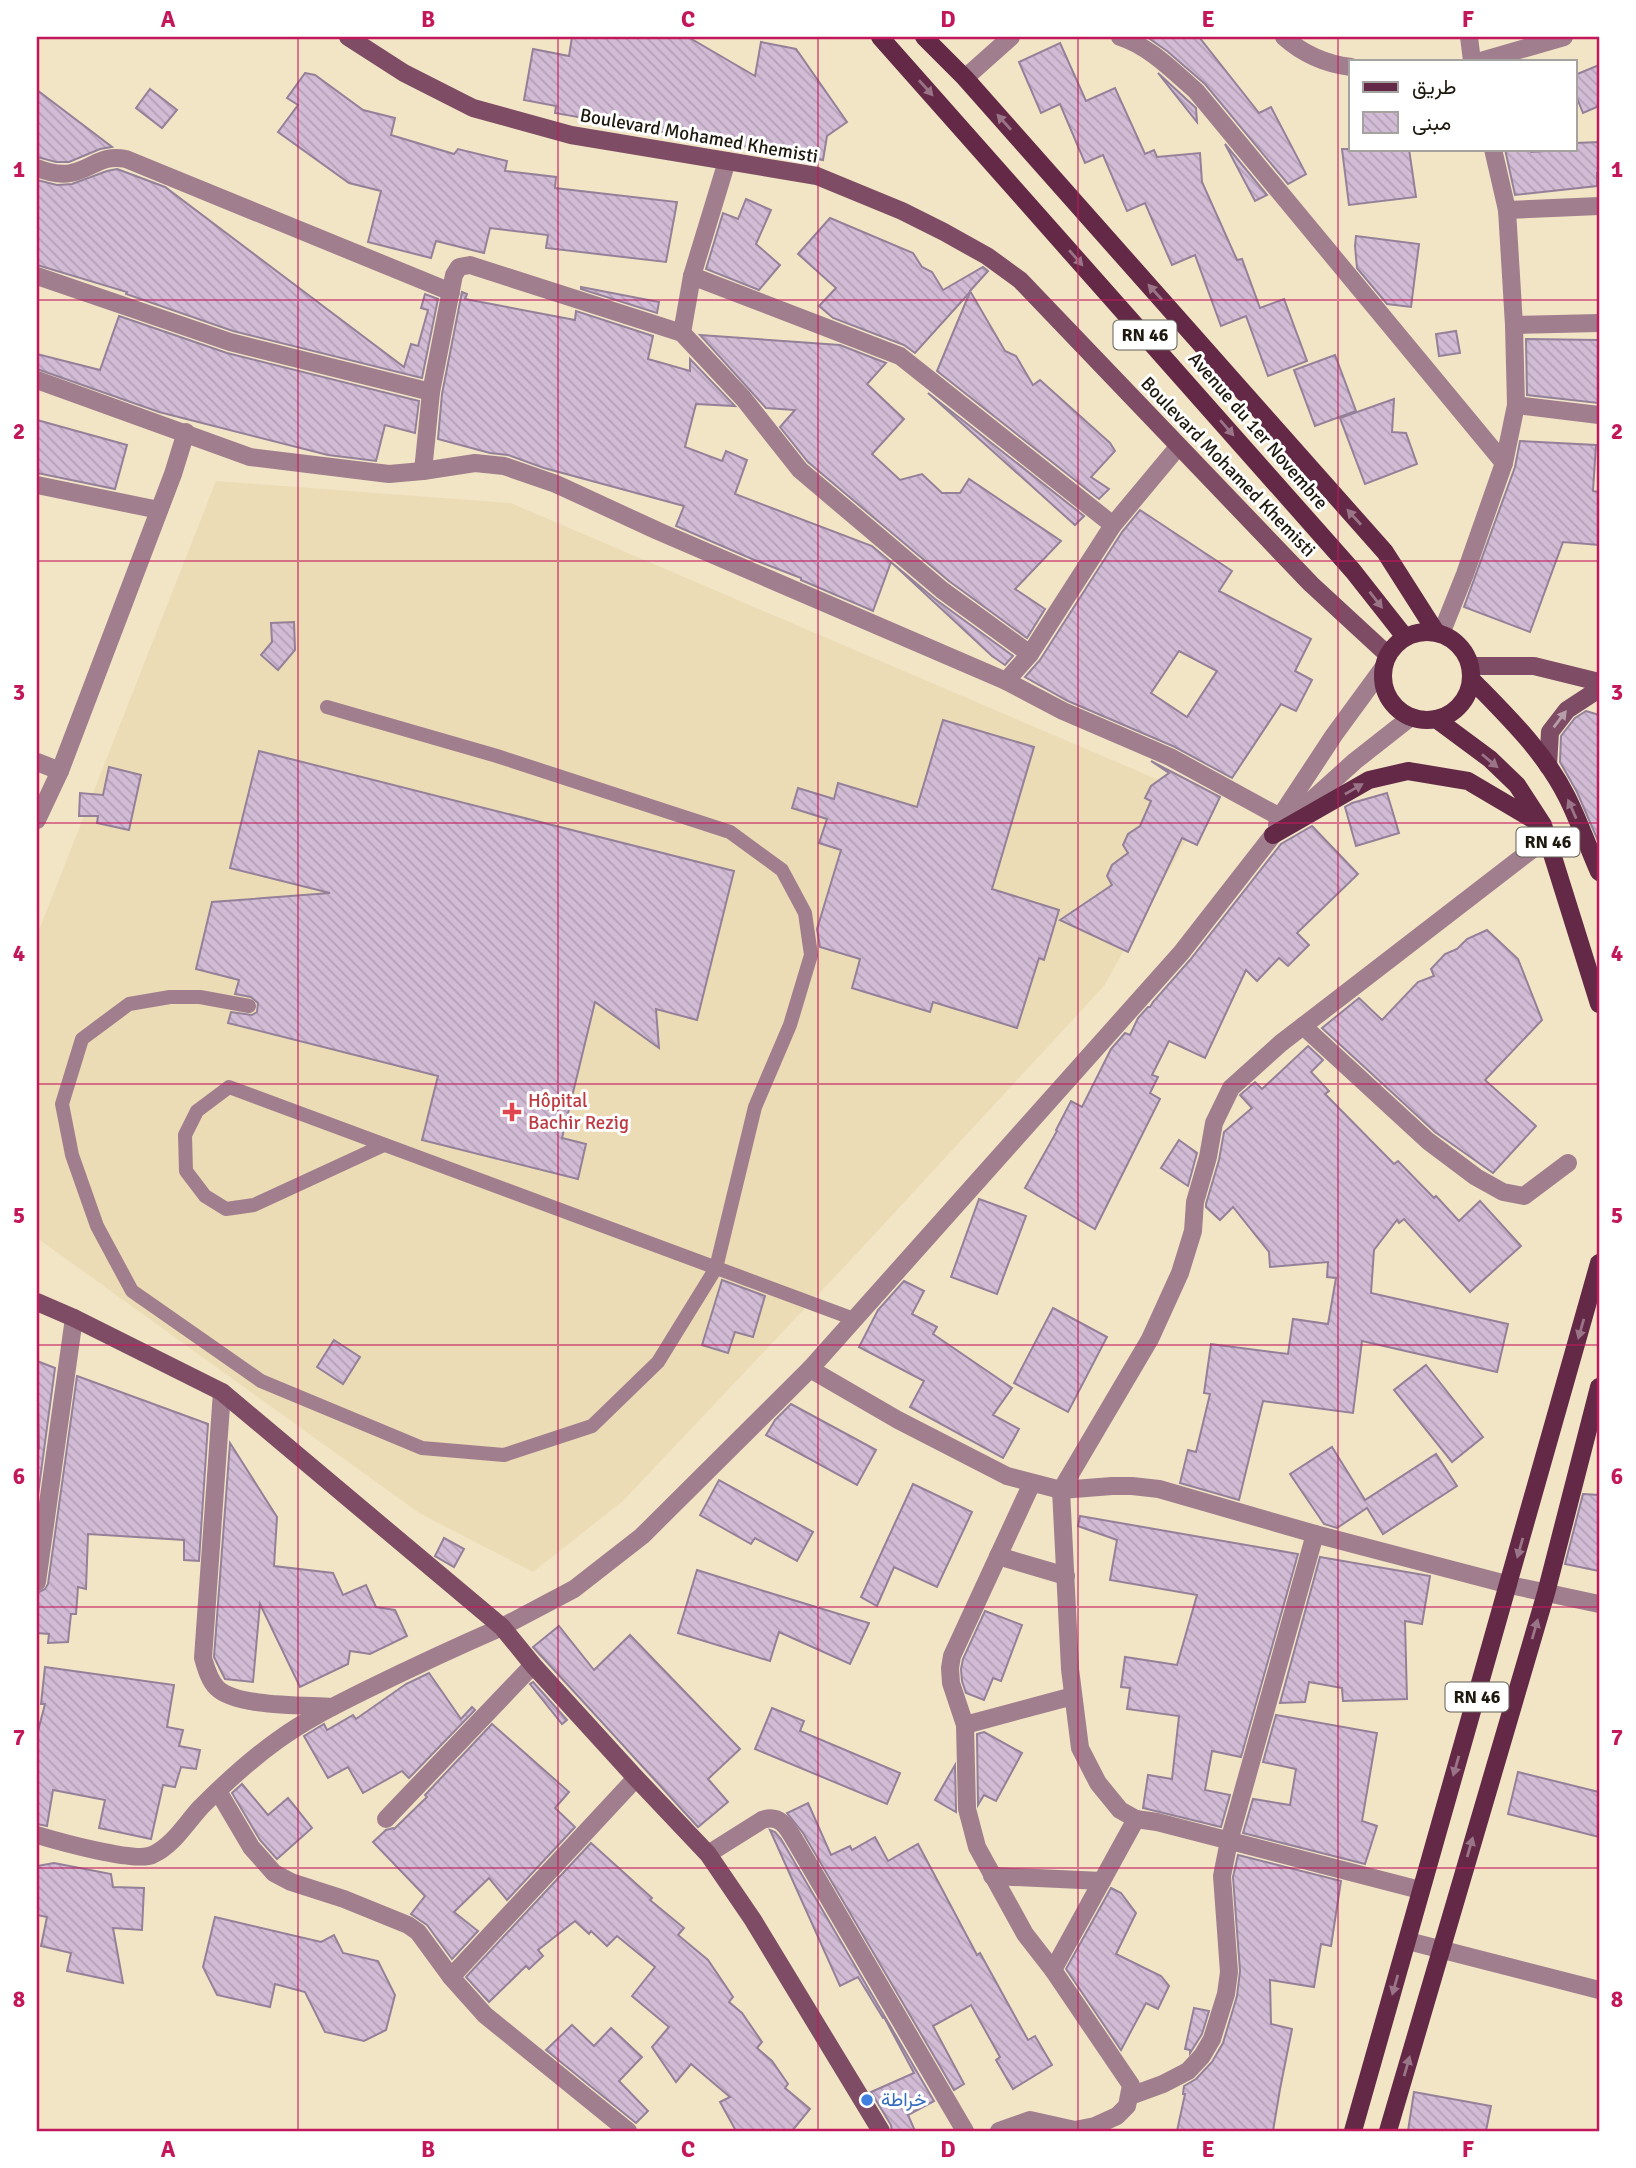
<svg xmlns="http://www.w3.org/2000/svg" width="1636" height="2168" viewBox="0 0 1636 2168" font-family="Signika,Vazirmatn,sans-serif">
	<defs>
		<pattern id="building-back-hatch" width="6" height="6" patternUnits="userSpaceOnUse" patternTransform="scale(1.75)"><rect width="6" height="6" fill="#d1bbd5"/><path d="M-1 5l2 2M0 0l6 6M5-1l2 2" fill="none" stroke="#b3a0b6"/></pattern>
	</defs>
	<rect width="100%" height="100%" fill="#f2e5c6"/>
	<!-- built -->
	<polygon fill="#ecdcb6" points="216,481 511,503 1208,801 1104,986 862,1248 623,1501 533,1572 419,1513 37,1238 37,935"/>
	<!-- building -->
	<g fill="url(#building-back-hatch)" stroke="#948098" stroke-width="2" fill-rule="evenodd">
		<polygon points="572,37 688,37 755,76 761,42 796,49 847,122 827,136 823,160 555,113 556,106 524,100 533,49 569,56"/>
		<polygon points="1147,37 1199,37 1259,113 1271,107 1306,174 1288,184 1205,84 1167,51"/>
		<polygon points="1060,43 1086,101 1115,88 1145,154 1154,150 1157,157 1200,153 1202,182 1237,260 1242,259 1260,308 1284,299 1307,361 1268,376 1246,316 1221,326 1195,255 1172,265 1145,203 1127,211 1103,155 1085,163 1060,104 1041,113 1019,62"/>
		<polygon points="1599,65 1599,106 1583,113 1575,93 1575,75"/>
		<polygon points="305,73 315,75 363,110 395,118 391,135 454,154 458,149 507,161 505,171 556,177 555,188 677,202 666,262 546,248 548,235 490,228 484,253 436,241 431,258 368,242 381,191 349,183 278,132 298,105 287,98"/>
		<polygon points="1158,73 1196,108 1197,122"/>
		<polygon points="150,89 177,110 162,128 136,108"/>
		<polygon points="37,90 112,147 100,149 69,162 56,162 37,157"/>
		<polygon points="1599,142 1599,173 1597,173 1597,186 1515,195 1505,149 1530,149 1531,152 1575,149 1575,143"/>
		<polygon points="1225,144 1267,195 1255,201"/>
		<polygon points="1342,149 1409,149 1416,197 1349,205"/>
		<polygon points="117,169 165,187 404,367 411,344 418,346 428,310 421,308 425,294 438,299 422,378 233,331 126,294 127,292 37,265 37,180 57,185 72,184 107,171"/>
		<polygon points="746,199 771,210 756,244 780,265 759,290 706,269 723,213 738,219"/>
		<polygon points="830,218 913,253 922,267 932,272 943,290 983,267 988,271 970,291 1005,351 1016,356 1033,385 1040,380 1110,443 1115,451 1091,477 1109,489 1099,499 937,371 970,292 915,353 904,345 833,318 819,306 836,288 798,254"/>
		<polygon points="1356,236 1419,244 1411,307 1387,304 1357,268 1355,246"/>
		<polygon points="581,287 659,302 657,313 581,289"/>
		<polygon points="462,292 467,294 465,299 575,320 576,311 653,336 648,359 690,371 690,359 735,406 696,404 685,447 722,461 726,451 747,460 735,494 872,546 935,599 1013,656 1005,665 992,656 891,562 873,611 801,580 801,578 752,559 676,526 684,506 544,468 508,455 490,453 438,439 442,394"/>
		<polygon points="119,316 227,353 419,401 415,433 385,425 376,461 328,455 159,412 37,369 37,354 100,370"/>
		<polygon points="1456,331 1460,353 1439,356 1436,334"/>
		<polygon points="700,335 840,345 886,363 867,384 904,419 872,454 900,480 922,474 942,493 960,493 969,479 1061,541 1015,589 1045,609 1027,638 949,581 808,462 780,427 795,410 766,408"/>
		<polygon points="1526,339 1598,340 1598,403 1527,395"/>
		<polygon points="1335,355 1356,411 1315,426 1294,370"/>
		<polygon points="928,393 1084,516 1075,525"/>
		<polygon points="1394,399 1392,432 1406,433 1417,464 1365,484 1340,418"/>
		<polygon points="37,420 127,445 115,489 37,473"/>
		<polygon points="1520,441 1596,445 1593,491 1599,492 1599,545 1563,542 1530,632 1464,607 1515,467"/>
		<path d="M1140,510L1232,571L1219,591L1311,639L1295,671L1312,680L1296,711L1281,704L1232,778L1175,747L1068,701L1025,677L1040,660L1122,532ZM1179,651L1217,671L1187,717L1151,693Z"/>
		<polygon points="294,622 295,650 278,670 261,655 272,642 271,623"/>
		<polygon points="1586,711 1599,715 1599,843 1577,792 1560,762 1561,736 1575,718"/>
		<polygon points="943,720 1034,747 992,889 1059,910 1044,960 1039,958 1017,1028 933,1002 930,1012 852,988 860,959 820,947 817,929 841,850 819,843 827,819 792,808 798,788 834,799 838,783 917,807"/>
		<polygon points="259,751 734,871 697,1020 656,1009 659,1048 595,1002 562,1138 586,1144 578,1179 422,1140 438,1076 228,1023 231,1012 252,1015 257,1012 258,1003 251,997 235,994 239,980 196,969 212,902 330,893 230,868"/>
		<polygon points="1151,761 1220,797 1197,845 1182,838 1128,952 1060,920 1112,885 1107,876 1112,865 1128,853 1123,845 1128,834 1140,826 1151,801 1145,798 1151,786 1169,773"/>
		<polygon points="109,767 141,775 129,830 97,823 98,816 79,816 80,793 103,795"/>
		<polygon points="1387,793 1399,833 1356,846 1345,807 1352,803"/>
		<polygon points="1312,826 1358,874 1297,933 1309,945 1288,966 1279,958 1257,981 1246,970 1205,1058 1169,1041 1152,1075 1158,1077 1150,1093 1160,1099 1095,1229 1025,1188 1057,1131 1056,1130 1071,1101 1082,1107 1111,1049 1125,1033 1130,1035 1138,1018 1148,1007 1150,1007 1153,1002 1190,960 1281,844"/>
		<polygon points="1487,930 1518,959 1542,1020 1485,1080 1536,1126 1493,1173 1435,1132 1322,1028 1359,998 1382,1020 1418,982 1434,976 1431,969 1445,954 1457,949 1467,939"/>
		<polygon points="1308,1046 1323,1060 1311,1072 1329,1091 1325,1094 1394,1164 1398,1161 1434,1198 1436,1196 1459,1221 1480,1201 1521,1246 1470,1292 1404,1219 1399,1223 1397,1220 1374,1250 1371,1293 1508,1324 1497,1372 1362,1341 1353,1413 1263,1401 1239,1500 1180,1483 1188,1450 1196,1452 1210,1394 1204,1393 1211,1344 1288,1354 1293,1319 1328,1324 1336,1278 1327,1277 1328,1262 1270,1267 1269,1252 1233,1207 1220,1220 1206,1207 1206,1204 1219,1160 1224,1132 1252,1108 1240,1095 1255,1082 1262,1089"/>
		<polygon points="1179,1140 1197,1153 1188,1186 1161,1168"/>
		<polygon points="979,1199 1026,1216 997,1294 951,1277"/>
		<polygon points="722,1280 765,1296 753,1337 735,1332 728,1353 702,1345"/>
		<polygon points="904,1281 924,1291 912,1314 937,1327 933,1334 1012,1388 993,1415 1019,1429 1003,1458 910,1407 924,1381 859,1347 878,1310"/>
		<polygon points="1053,1308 1107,1337 1068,1412 1014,1383"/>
		<polygon points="334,1340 360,1357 343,1384 317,1367"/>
		<polygon points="37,1361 55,1368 37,1502 37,1447 39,1448"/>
		<polygon points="1426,1365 1483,1437 1452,1462 1394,1390"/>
		<polygon points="77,1376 208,1424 199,1561 184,1560 184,1540 88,1534 86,1589 78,1587 76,1614 71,1614 68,1642 48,1643 49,1634 37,1633 37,1593 45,1589 48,1584"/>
		<polygon points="791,1404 876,1450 857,1485 766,1435 775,1420"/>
		<polygon points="230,1443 277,1517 274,1566 333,1573 343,1595 366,1585 376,1607 395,1610 407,1636 370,1654 350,1651 348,1664 300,1687 260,1604 253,1682 225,1679 214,1657"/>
		<polygon points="1332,1447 1365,1500 1436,1454 1457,1486 1383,1534 1367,1508 1337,1528 1324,1524 1290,1474"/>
		<polygon points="719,1480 813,1532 797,1561 755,1538 751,1544 700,1515"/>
		<polygon points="913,1484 972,1512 937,1587 894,1567 877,1606 861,1597"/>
		<polygon points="1583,1494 1599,1495 1599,1571 1565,1564"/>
		<polygon points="1080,1516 1298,1554 1241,1757 1212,1751 1205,1790 1230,1795 1221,1827 1143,1808 1148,1775 1172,1779 1179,1716 1127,1709 1130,1688 1121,1687 1125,1657 1177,1665 1197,1595 1110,1580 1117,1540 1078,1526"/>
		<polygon points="444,1538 464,1549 454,1567 435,1556"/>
		<polygon points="1320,1557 1430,1576 1422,1624 1405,1621 1407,1699 1343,1701 1342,1688 1309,1682 1305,1702 1280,1703"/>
		<polygon points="697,1570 767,1592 869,1623 850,1664 779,1632 770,1661 678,1633"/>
		<polygon points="985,1611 1022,1625 1001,1681 993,1678 984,1700 966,1693 962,1681 961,1669 963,1659"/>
		<polygon points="559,1626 594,1670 630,1635 740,1749 708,1779 728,1802 698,1827 533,1647"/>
		<polygon points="45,1667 174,1685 167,1727 183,1730 179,1746 200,1750 196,1769 181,1767 175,1787 163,1785 151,1839 99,1828 105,1800 53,1790 47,1826 37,1824 37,1735 45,1704 41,1704"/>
		<polygon points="429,1673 461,1719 472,1707 475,1710 409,1778 402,1771 363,1793 348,1767 328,1778 304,1736 324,1724 327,1730 353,1715 356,1719 406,1684"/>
		<polygon points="533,1682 567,1720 562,1724 530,1684"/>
		<polygon points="772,1708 804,1721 800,1731 900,1773 887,1804 755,1749"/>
		<polygon points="1276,1715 1377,1733 1362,1821 1377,1826 1365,1864 1243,1833 1253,1799 1290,1805 1296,1769 1263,1762"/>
		<polygon points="492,1724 569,1792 555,1808 575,1827 507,1900 489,1878 454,1912 478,1931 452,1959 427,1925 411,1914 425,1896 373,1842 386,1830 393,1828 394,1829 427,1797 425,1795"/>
		<polygon points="984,1732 1022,1753 996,1801 984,1795 978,1805 977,1734"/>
		<polygon points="955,1765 956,1809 956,1812 935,1800"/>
		<polygon points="1518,1772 1599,1792 1599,1837 1508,1814"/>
		<polygon points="242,1784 268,1815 288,1798 312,1828 277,1859 260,1840 232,1793"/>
		<polygon points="808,1803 831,1855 850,1846 852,1850 875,1837 888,1861 918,1844 977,1955 980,1953 1028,2040 1035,2036 1052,2065 1013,2089 996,2060 1000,2057 971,2005 933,2026 964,2084 954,2090 803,1833 787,1813"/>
		<polygon points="770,1830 775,1832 781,1839 934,2101 908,2115 915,2131 892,2131 891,2125 871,2092 914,2073 884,2017 883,2018 858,1977 840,1986"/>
		<polygon points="591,1843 652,1898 650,1900 684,1928 678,1935 708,1960 733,1997 729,2002 742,2013 762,2042 757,2048 772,2061 788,2084 785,2088 810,2109 792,2131 736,2131 720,2102 730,2097 691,2064 676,2082 652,2047 669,2027 632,1996 655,1967 617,1936 607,1946 591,1931 589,1934 575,1921 538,1950 543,1956 529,1969 526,1966 489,2002 466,1977"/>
		<polygon points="1238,1855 1341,1881 1331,1946 1321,1944 1314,1987 1270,1980 1271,2024 1292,2029 1280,2089 1273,2131 1177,2131 1185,2094 1183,2094 1184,2086 1196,2079 1212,2062 1223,2043 1237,1996 1240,1971 1233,1877"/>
		<polygon points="54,1863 111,1874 113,1887 144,1888 142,1930 113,1928 123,1983 67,1971 71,1953 41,1946 47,1917 37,1915 37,1866"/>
		<polygon points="1111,1888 1121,1893 1136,1913 1116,1954 1161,1976 1169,1986 1158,2009 1146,2003 1121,2050 1066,1969"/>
		<polygon points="215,1917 321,1942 334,1935 343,1953 378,1961 395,1995 386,2030 364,2041 325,2032 305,1992 275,1984 270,2007 217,1995 203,1967"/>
		<polygon points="1194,2008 1209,2011 1202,2034 1190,2053 1190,2050 1185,2049"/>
		<polygon points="572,2025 594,2046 611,2028 642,2057 619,2081 648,2111 636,2123 546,2050"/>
		<polygon points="1414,2092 1491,2106 1486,2131 1408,2131"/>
	</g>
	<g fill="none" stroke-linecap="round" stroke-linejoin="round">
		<!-- service -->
		<g stroke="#a17e8e" stroke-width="14">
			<polyline points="249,1006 200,997 170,997 129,1004 82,1039 62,1104 72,1155 97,1226 132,1291 261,1381 422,1448 504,1455 592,1426 658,1362 716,1268 755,1107 790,1025 811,955 805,913 782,870 730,832 497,756 327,707"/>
			<polyline points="384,1145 254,1205 226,1209 205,1196 186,1171 185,1135 197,1111 229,1087 854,1319"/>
		</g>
		<!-- minor -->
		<g stroke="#a17e8e" stroke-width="18">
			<path d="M1120,37C1149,46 1173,71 1196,91L1504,463"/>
			<path d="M1284,37C1302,53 1326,64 1351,67"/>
			<polyline points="1469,37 1472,61"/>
			<polyline points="1481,61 1564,37"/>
			<polyline points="965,78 1011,37"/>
			<path d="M37,168C47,172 60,175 71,173C94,168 101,154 126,159L451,292"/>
			<polyline points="1507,210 1599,206"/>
			<polyline points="37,276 230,342 431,392"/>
			<polyline points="692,276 900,356 1113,525"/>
			<polyline points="1514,325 1599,323"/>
			<polyline points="682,333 692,276 727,161"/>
			<polyline points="37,380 250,457 389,474 423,471 475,463 504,466 556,484 658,531 1006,681 1063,711 1170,757 1280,817"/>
			<polyline points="1516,405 1599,415"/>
			<polyline points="423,471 431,392 454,275 459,267 470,265 682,333 743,398 800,470 942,590 1030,654"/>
			<polyline points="37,485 159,510"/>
			<polyline points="1441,634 1465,574 1504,463 1516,405 1514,325 1507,210 1493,149"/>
			<polyline points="1006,681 1030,654 1113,525 1178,447"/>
			<polyline points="37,762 60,771"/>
			<polyline points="37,820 60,771 173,474 186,432"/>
			<polyline points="1303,1026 1428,1141 1476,1177 1503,1192 1524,1196 1568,1163"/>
			<polyline points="810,1369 898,1420 1007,1476 1061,1490 1112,1486 1132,1486 1159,1489 1315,1534 1510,1585 1599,1604"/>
			<path d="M222,1392L203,1658C206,1668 209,1680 217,1688C236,1707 305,1705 332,1707"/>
			<polyline points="998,1556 1066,1576"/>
			<polyline points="37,1582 74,1318"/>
			<polyline points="965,1725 1073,1696"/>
			<polyline points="218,1791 251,1847 274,1873 291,1882 344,1899 408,1925 418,1932 451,1977 485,2015 628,2131"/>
			<polyline points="386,1819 533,1665"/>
			<path d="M37,1835C57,1841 135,1863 152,1855C173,1846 186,1823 201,1807C225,1783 250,1760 278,1740C305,1720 336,1705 366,1690C411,1668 456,1647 502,1627"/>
			<path d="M708,1854L762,1820C781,1813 788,1829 797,1844L965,2131"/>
			<polyline points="992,1876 1102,1881"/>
			<polyline points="1420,1890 1157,1822 1136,1819 1120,1810 1098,1783 1080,1748 1070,1669 1061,1490 1150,1339 1180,1273 1193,1231 1195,1202 1208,1157 1214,1123 1231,1088 1281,1043 1547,838"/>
			<polyline points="1408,1941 1599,1990"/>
			<polyline points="1053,1970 1136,1819"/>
			<polyline points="451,1977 636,1778"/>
			<polyline points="1130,2096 1163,2084 1188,2071 1202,2056 1212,2039 1226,1994 1229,1972 1222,1876 1229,1841 1315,1534"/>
			<polyline points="999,2131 1030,2120 1075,2130 1095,2126 1117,2116 1127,2106 1131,2085 1053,1970 1025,1934 977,1847 967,1809 965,1725 951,1683 950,1668 952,1656 1032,1483"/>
		</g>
		<!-- tertiary -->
		<g stroke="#a17e8e" stroke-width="18">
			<polyline points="1277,825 1280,817 1334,735 1383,668"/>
			<polyline points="502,1627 574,1589 642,1536 810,1369 1181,953 1273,835 1355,761 1411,717"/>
		</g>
		<!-- secondary -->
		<g stroke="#7e4c64" stroke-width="18">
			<polyline points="348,37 404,73 473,108 571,135 817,176 902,211 944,232 987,256 1020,280 1311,584 1388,655"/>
			<polyline points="1470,666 1534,666 1599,682"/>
			<polyline points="1548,766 1550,732 1567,710 1599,689"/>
			<polyline points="37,1302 74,1318 222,1392 502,1627 533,1665 636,1778 708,1854 753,1920 881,2131"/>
		</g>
		<!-- primary -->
		<g stroke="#632947" stroke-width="18">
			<polyline points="880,37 1353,571 1405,637"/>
			<polyline points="924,37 965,78 1385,552 1436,632"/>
			<circle cx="1427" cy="676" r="44"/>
			<path d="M1471,679C1506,715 1544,751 1567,797C1579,821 1588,847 1599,872"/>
			<polyline points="1436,719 1490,759 1517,785 1543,825 1599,1004"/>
			<polyline points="1273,835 1369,780 1408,771 1468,781 1539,823"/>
			<polyline points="1353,2131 1599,1263"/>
			<polyline points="1388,2131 1546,1593 1599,1387"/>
		</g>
	</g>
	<!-- one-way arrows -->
	<defs><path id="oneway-solid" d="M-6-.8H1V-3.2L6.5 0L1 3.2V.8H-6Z" transform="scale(1.75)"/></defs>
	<g fill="#9a7487">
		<use href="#oneway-solid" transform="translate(926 88) rotate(48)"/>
		<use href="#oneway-solid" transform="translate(1004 122) rotate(-132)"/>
		<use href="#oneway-solid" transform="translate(1076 258) rotate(49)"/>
		<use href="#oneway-solid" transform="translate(1155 292) rotate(-132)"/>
		<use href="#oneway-solid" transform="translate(1227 428) rotate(49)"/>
		<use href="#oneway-solid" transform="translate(1354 517) rotate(-132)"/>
		<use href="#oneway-solid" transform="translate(1376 600) rotate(52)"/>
		<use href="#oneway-solid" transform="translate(1490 761) rotate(40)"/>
		<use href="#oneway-solid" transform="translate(1354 789) rotate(-30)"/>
		<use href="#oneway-solid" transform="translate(1572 809) rotate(-114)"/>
		<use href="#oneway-solid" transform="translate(1581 1329) rotate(106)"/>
		<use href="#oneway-solid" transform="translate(1520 1548) rotate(106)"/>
		<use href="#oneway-solid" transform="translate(1535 1629) rotate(-74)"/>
		<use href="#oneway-solid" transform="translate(1456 1766) rotate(106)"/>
		<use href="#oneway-solid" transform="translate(1470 1847) rotate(-74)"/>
		<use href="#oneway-solid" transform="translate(1395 1985) rotate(106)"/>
		<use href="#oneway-solid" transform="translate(1407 2066) rotate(-74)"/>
	</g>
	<use fill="#b89daa" href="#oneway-solid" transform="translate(1560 719) rotate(-53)"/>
	<!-- grid -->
	<path fill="none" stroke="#c2185b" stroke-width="2" stroke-opacity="0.55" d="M298,37V2131M558,37V2131M818,37V2131M1078,37V2131M1338,37V2131M37,300H1599M37,561H1599M37,823H1599M37,1084H1599M37,1345H1599M37,1607H1599M37,1868H1599"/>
	<!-- markers -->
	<path fill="#e0444e" stroke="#fff" stroke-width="2.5" d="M508.5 1101.5h7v7h7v7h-7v7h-7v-7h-7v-7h7z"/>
	<circle fill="#3f7fe0" stroke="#fff" stroke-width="2.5" cx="867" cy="2100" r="7"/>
	<g text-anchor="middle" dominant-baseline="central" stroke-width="6" stroke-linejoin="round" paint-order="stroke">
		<!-- shield labels -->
		<g fill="#fff" stroke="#625e56" stroke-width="2">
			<rect x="1113.5" y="320.5" width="63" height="29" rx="5"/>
			<rect x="1516.5" y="827.5" width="63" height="29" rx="5"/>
			<rect x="1445.5" y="1682.5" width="63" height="29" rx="5"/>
		</g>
		<g font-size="18" font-weight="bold" fill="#1e190e">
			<text x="1145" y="335">RN 46</text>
			<text x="1548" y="842">RN 46</text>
			<text x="1477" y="1697">RN 46</text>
		</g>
		<!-- street labels -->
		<g font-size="19" fill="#1e190e" stroke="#fff">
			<text transform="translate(699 136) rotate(10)">Boulevard Mohamed Khemisti</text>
			<text transform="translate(1258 431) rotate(49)">Avenue du 1er Novembre</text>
			<text transform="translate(1228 467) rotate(46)">Boulevard Mohamed Khemisti</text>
		</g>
		<!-- health labels -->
		<g font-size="19" fill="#be3a42" stroke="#fff" text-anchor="start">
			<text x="528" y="1101">Hôpital<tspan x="528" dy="22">Bachir Rezig</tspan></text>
		</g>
		<!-- shop labels -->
		<g font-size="19" fill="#366cbe" stroke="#fff" text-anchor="start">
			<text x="881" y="2100">خراطة</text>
		</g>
	</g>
	<!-- border -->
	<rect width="1636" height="2168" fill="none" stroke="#ffffff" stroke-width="77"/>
	<!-- legend -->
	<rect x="1349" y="60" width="228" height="91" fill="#ffffff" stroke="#a5a39f" stroke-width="2"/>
	<rect x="1363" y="82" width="35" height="10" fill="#632947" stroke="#a5a39f" stroke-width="2"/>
	<text x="1412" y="94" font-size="21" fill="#1e190e">طريق</text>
	<rect x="1363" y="112" width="35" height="21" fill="url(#building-back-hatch)" stroke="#a5a39f" stroke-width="2"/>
	<text x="1412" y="130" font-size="21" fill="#1e190e">مبنى</text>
	<rect x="38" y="38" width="1560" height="2092" fill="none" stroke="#c2185b" stroke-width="2.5"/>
	<g font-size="23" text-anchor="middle" font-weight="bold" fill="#c2185b">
		<text x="168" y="27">A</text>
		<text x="428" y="27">B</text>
		<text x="688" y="27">C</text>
		<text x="948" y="27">D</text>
		<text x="1208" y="27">E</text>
		<text x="1468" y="27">F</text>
		<text x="19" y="177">1</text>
		<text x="1617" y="177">1</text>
		<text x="19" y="439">2</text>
		<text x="1617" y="439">2</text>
		<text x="19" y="700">3</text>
		<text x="1617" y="700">3</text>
		<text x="19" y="961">4</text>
		<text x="1617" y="961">4</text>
		<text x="19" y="1223">5</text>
		<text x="1617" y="1223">5</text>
		<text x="19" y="1484">6</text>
		<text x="1617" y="1484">6</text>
		<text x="19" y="1745">7</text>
		<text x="1617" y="1745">7</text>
		<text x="19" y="2007">8</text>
		<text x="1617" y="2007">8</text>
		<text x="168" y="2157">A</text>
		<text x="428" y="2157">B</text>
		<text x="688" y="2157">C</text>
		<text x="948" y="2157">D</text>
		<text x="1208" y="2157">E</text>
		<text x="1468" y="2157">F</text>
	</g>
</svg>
